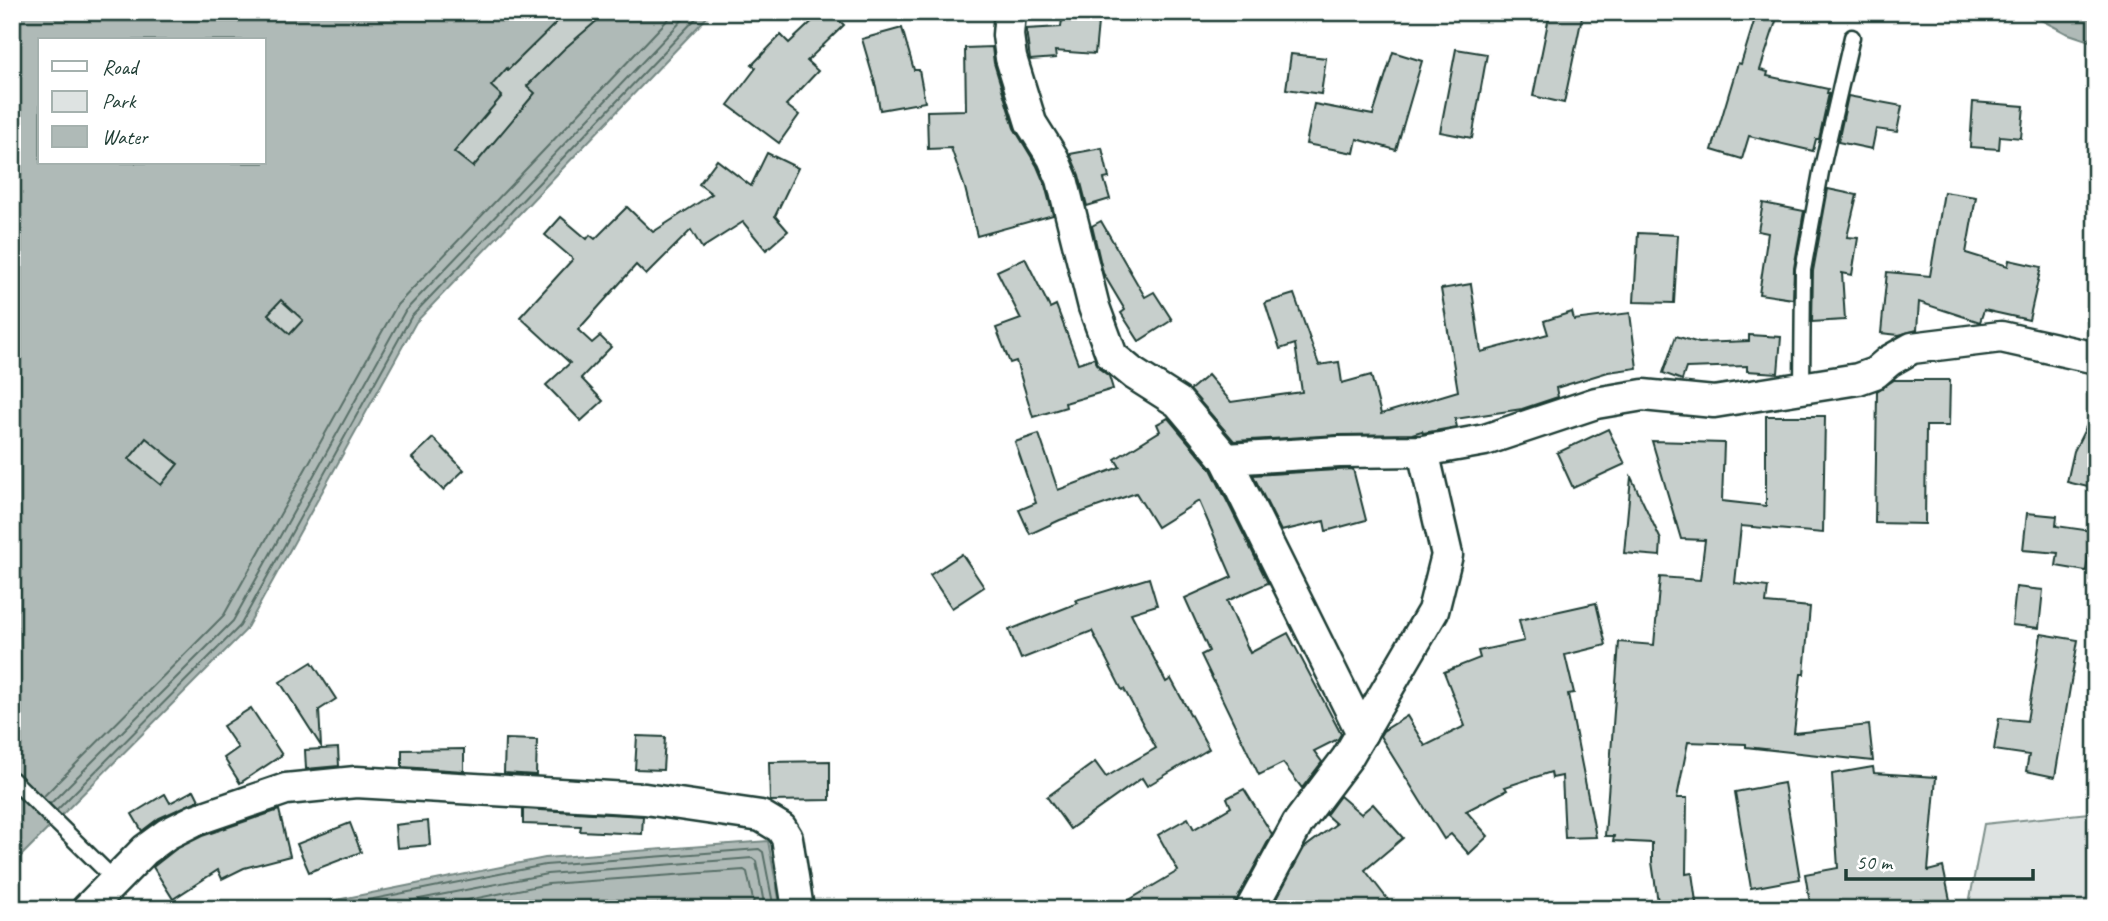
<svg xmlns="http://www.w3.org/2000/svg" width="2108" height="921" viewBox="0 0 2108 921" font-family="Caveat,sans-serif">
	<rect width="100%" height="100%" fill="#fff"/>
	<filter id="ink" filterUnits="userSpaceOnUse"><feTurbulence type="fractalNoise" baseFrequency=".0143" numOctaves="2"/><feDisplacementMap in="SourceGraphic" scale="14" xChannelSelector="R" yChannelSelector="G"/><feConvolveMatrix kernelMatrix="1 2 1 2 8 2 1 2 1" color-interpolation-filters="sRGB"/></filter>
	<g filter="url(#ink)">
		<!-- green -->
		<polygon fill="#dee3e2" stroke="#7e908b" stroke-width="2" points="2096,810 2096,909 1968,909 1984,824 2089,813"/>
		<!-- water -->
		<g fill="#afbab7" stroke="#758883" stroke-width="2" fill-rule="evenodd">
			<path d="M12,12H712L416,322L245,631L12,865ZM40,40H264V163H40Z"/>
			<polygon points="2026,12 2096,12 2096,43 2066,33"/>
			<polygon points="768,841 781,909 292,909 545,858"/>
		</g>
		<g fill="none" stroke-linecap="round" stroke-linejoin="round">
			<!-- shore -->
			<g stroke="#596f68" stroke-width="2">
				<polyline points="43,797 224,615 397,305 675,12"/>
				<polyline points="50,804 233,621 405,311 690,12"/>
				<polyline points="57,810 240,626 411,317 702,12"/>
				<polyline points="323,909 545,865 759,849 763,852 774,909"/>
				<polyline points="368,909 547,874 752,858 756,861 765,909"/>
				<polyline points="422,909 548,884 744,870 747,872 755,909"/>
			</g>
		</g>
		<!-- building -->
		<g fill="#c7cfcc" stroke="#1f3d34" stroke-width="2">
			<polygon points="567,12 607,12 564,49 527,86 535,93 473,167 454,152 502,96 491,86 507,68 508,70"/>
			<polygon points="822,12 831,12 844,25 807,61 818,71 786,105 799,115 779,143 728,105 756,68 752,65 781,35 789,43"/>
			<polygon points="1063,12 1099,12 1095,54 1055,51 1056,58 1030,60 1026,29 1061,27"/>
			<polygon points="1550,12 1583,12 1564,103 1533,96"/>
			<polygon points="1757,12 1779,12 1760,70 1768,72 1767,76 1828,89 1827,93 1829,93 1819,139 1816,139 1813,151 1749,136 1742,159 1712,150 1738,63 1741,64"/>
			<polygon points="902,28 914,70 919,70 925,102 880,110 876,87 862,39"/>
			<polygon points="992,47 994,63 1014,128 1037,166 1045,185 1053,215 977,236 965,188 951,148 928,149 927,111 966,110 965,48"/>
			<polygon points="1456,49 1487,54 1472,138 1440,132"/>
			<polygon points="1393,52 1422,61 1396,150 1357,139 1354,153 1306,144 1314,104 1373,115"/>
			<polygon points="1291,54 1326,58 1321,94 1286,89"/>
			<polygon points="1848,96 1902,106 1897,132 1876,129 1872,149 1838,142"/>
			<polygon points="1973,102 2024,106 2021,138 2000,136 1999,149 1970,147"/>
			<polygon points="1102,148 1109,178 1104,179 1110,199 1087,206 1079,175 1070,154"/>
			<polygon points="767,153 798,168 775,216 788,231 766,250 743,222 702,248 691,230 646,275 636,265 578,330 592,343 600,336 611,347 581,378 603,401 581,421 546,385 570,363 520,317 573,259 545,235 561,217 587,239 590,235 595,239 627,207 653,232 712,194 699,184 717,160 751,186"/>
			<polygon points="1828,189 1857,195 1847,237 1858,238 1852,275 1842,273 1845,320 1812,322 1813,271"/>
			<polygon points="1944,192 1976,197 1966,253 2008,266 2009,260 2041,267 2029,320 1984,310 1980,322 1919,302 1917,330 1899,335 1881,333 1887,272 1930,276"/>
			<polygon points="1763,203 1804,211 1794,268 1793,299 1759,294 1768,233 1758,231"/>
			<polygon points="1101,221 1145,297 1154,292 1172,320 1139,341 1121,313 1125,310 1103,273 1092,226"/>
			<polygon points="1638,233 1678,235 1674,303 1634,302"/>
			<polygon points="1025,258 1050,308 1056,305 1078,363 1094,358 1100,369 1109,376 1113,389 1065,403 1066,407 1033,417 1016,361 1010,363 996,328 1021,319 997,271"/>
			<polygon points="1471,284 1481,352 1548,334 1544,321 1572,312 1574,320 1630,313 1637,368 1608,372 1556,388 1558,397 1522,409 1455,419 1457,427 1423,433 1422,431 1412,434 1338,435 1234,441 1190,390 1208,375 1231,402 1302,392 1295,344 1280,349 1265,303 1294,294 1319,365 1339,362 1342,383 1371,375 1381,414 1458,391 1441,289"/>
			<polygon points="281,300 303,320 290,334 268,314"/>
			<polygon points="1749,335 1781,337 1778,373 1747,371 1747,366 1686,368 1682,380 1663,373 1676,336 1699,343 1749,341"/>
			<polygon points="1894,380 1950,380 1949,426 1926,426 1925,524 1875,523 1877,391"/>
			<polygon points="2096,407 2096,489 2067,482 2074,451"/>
			<polygon points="1766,416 1825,416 1823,533 1741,526 1735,583 1768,587 1766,603 1810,607 1804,674 1801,674 1794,733 1869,725 1873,761 1746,747 1746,744 1688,742 1677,798 1687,798 1686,874 1692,873 1697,909 1659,909 1652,862 1652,843 1613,841 1614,836 1605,836 1619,642 1654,645 1660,577 1700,580 1705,540 1681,539 1652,441 1724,443 1722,501 1766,506"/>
			<polygon points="1168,418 1211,469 1268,583 1227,601 1250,653 1288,633 1341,734 1338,739 1314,751 1322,762 1302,788 1283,763 1259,775 1201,655 1209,651 1185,598 1232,577 1199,501 1157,527 1136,493 1060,520 1030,534 1019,510 1036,503 1015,442 1039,434 1058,490 1120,467 1115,459 1160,431 1157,424"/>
			<polygon points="1608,429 1625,464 1573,488 1557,453"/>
			<polygon points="146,438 178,464 161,485 129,459"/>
			<polygon points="433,438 464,470 443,490 412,458"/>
			<polygon points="1353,469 1366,520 1326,531 1324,521 1281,531 1253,475"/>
			<polygon points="1631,477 1661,540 1660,556 1624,553"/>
			<polygon points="2027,513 2057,516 2056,526 2092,531 2086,571 2056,566 2058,553 2023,550"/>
			<polygon points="962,554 984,587 952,608 930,575"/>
			<polygon points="1149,578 1157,605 1131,613 1166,682 1171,679 1209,749 1147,786 1142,778 1070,829 1047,797 1095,762 1106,777 1156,748 1124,689 1122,690 1092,631 1021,659 1009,630 1078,603 1076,600"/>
			<polygon points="2016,587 2043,590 2039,628 2012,625"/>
			<polygon points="1596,603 1606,645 1565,655 1574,693 1568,694 1596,837 1565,838 1562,776 1552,778 1551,772 1505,787 1507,790 1466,811 1488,836 1469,854 1451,834 1444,839 1380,736 1383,731 1407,716 1425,746 1465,726 1444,672 1480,658 1478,651 1524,641 1519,620"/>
			<polygon points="2041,634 2078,640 2055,777 2026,771 2029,755 1994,750 1999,718 2027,721"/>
			<polygon points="312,662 336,699 319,710 321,746 280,682"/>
			<polygon points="251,708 282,755 240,783 224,758 238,748 223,726"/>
			<polygon points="637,736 665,737 663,770 635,769"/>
			<polygon points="505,739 537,740 536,775 504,773"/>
			<polygon points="338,748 339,766 306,769 305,750"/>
			<polygon points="464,749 464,771 402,767 402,750"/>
			<polygon points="830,761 830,800 770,801 769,762"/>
			<polygon points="1873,767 1874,773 1936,777 1928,871 1943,867 1950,900 1911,909 1909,902 1850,909 1811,909 1805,874 1838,868 1832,774"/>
			<polygon points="1784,783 1800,879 1751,888 1735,792"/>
			<polygon points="1244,789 1272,834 1236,901 1234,909 1114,909 1178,871 1158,835 1188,818 1194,829 1231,807 1227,798"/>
			<polygon points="194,790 199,800 159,818 142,831 132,814 165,794 170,803"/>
			<polygon points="1340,796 1361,814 1373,804 1403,838 1365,870 1395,909 1271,909 1304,848 1336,824 1326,815"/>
			<polygon points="523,809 643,816 642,834 580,831 581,826 523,824"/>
			<polygon points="279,810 290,856 244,868 222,879 218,870 173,899 153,867 176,849 202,836"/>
			<polygon points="428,821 430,845 397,848 395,825"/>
			<polygon points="350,823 361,852 309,872 297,844"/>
		</g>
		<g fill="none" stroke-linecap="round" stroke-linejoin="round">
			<defs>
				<g id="lane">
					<polyline points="1802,388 1803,270 1821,172 1852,37"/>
					<polyline points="12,779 115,880"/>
				</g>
				<g id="street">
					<polyline points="1010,12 1008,35 1011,58 1031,123 1053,158 1062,179 1094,307 1112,356 1134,374 1178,402 1226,459 1362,733"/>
					<polyline points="1226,459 1339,452 1423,451 1485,440 1596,403 1643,395 1714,402 1858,379 1875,373 1889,361 1912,348 2001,337 2096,358"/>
					<polyline points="87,909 145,850 167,834 195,820 286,789 356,782 645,799 761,816 781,828 787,838 798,909"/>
					<polyline points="1251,909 1298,823 1347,758 1433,611 1447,555 1423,451"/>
				</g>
			</defs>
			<!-- lane casing -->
			<use href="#lane" stroke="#1f3d34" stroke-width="19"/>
			<!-- street casing -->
			<use href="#street" stroke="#1f3d34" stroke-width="35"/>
			<!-- lane -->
			<use href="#lane" stroke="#fff" stroke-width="14"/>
			<!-- street -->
			<use href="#street" stroke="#fff" stroke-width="30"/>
		</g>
	</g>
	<!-- margin -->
	<rect width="2108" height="921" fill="none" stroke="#fff" stroke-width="42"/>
	<rect x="21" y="21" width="2066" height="879" fill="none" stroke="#1f3d34" stroke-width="2.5" filter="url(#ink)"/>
	<!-- legend -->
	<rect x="38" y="38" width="228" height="126" fill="#ffffff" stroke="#a5b1ae" stroke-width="2"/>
	<rect x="52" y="61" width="35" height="10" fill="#ffffff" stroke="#a5b1ae" stroke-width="2"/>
	<text x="102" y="74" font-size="21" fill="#1f3d34">Road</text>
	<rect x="52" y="91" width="35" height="21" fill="#dee3e2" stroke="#a5b1ae" stroke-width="2"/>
	<text x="102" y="108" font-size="21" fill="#1f3d34">Park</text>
	<rect x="52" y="126" width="35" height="21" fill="#afbab7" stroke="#a5b1ae" stroke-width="2"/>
	<text x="102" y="144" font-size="21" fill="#1f3d34">Water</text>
	<!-- scale -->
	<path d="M1846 869v10h187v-10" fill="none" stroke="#1f3d34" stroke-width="3.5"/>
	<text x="1856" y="869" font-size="21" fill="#1f3d34" stroke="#ffffff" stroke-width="5" paint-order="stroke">50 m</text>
</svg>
